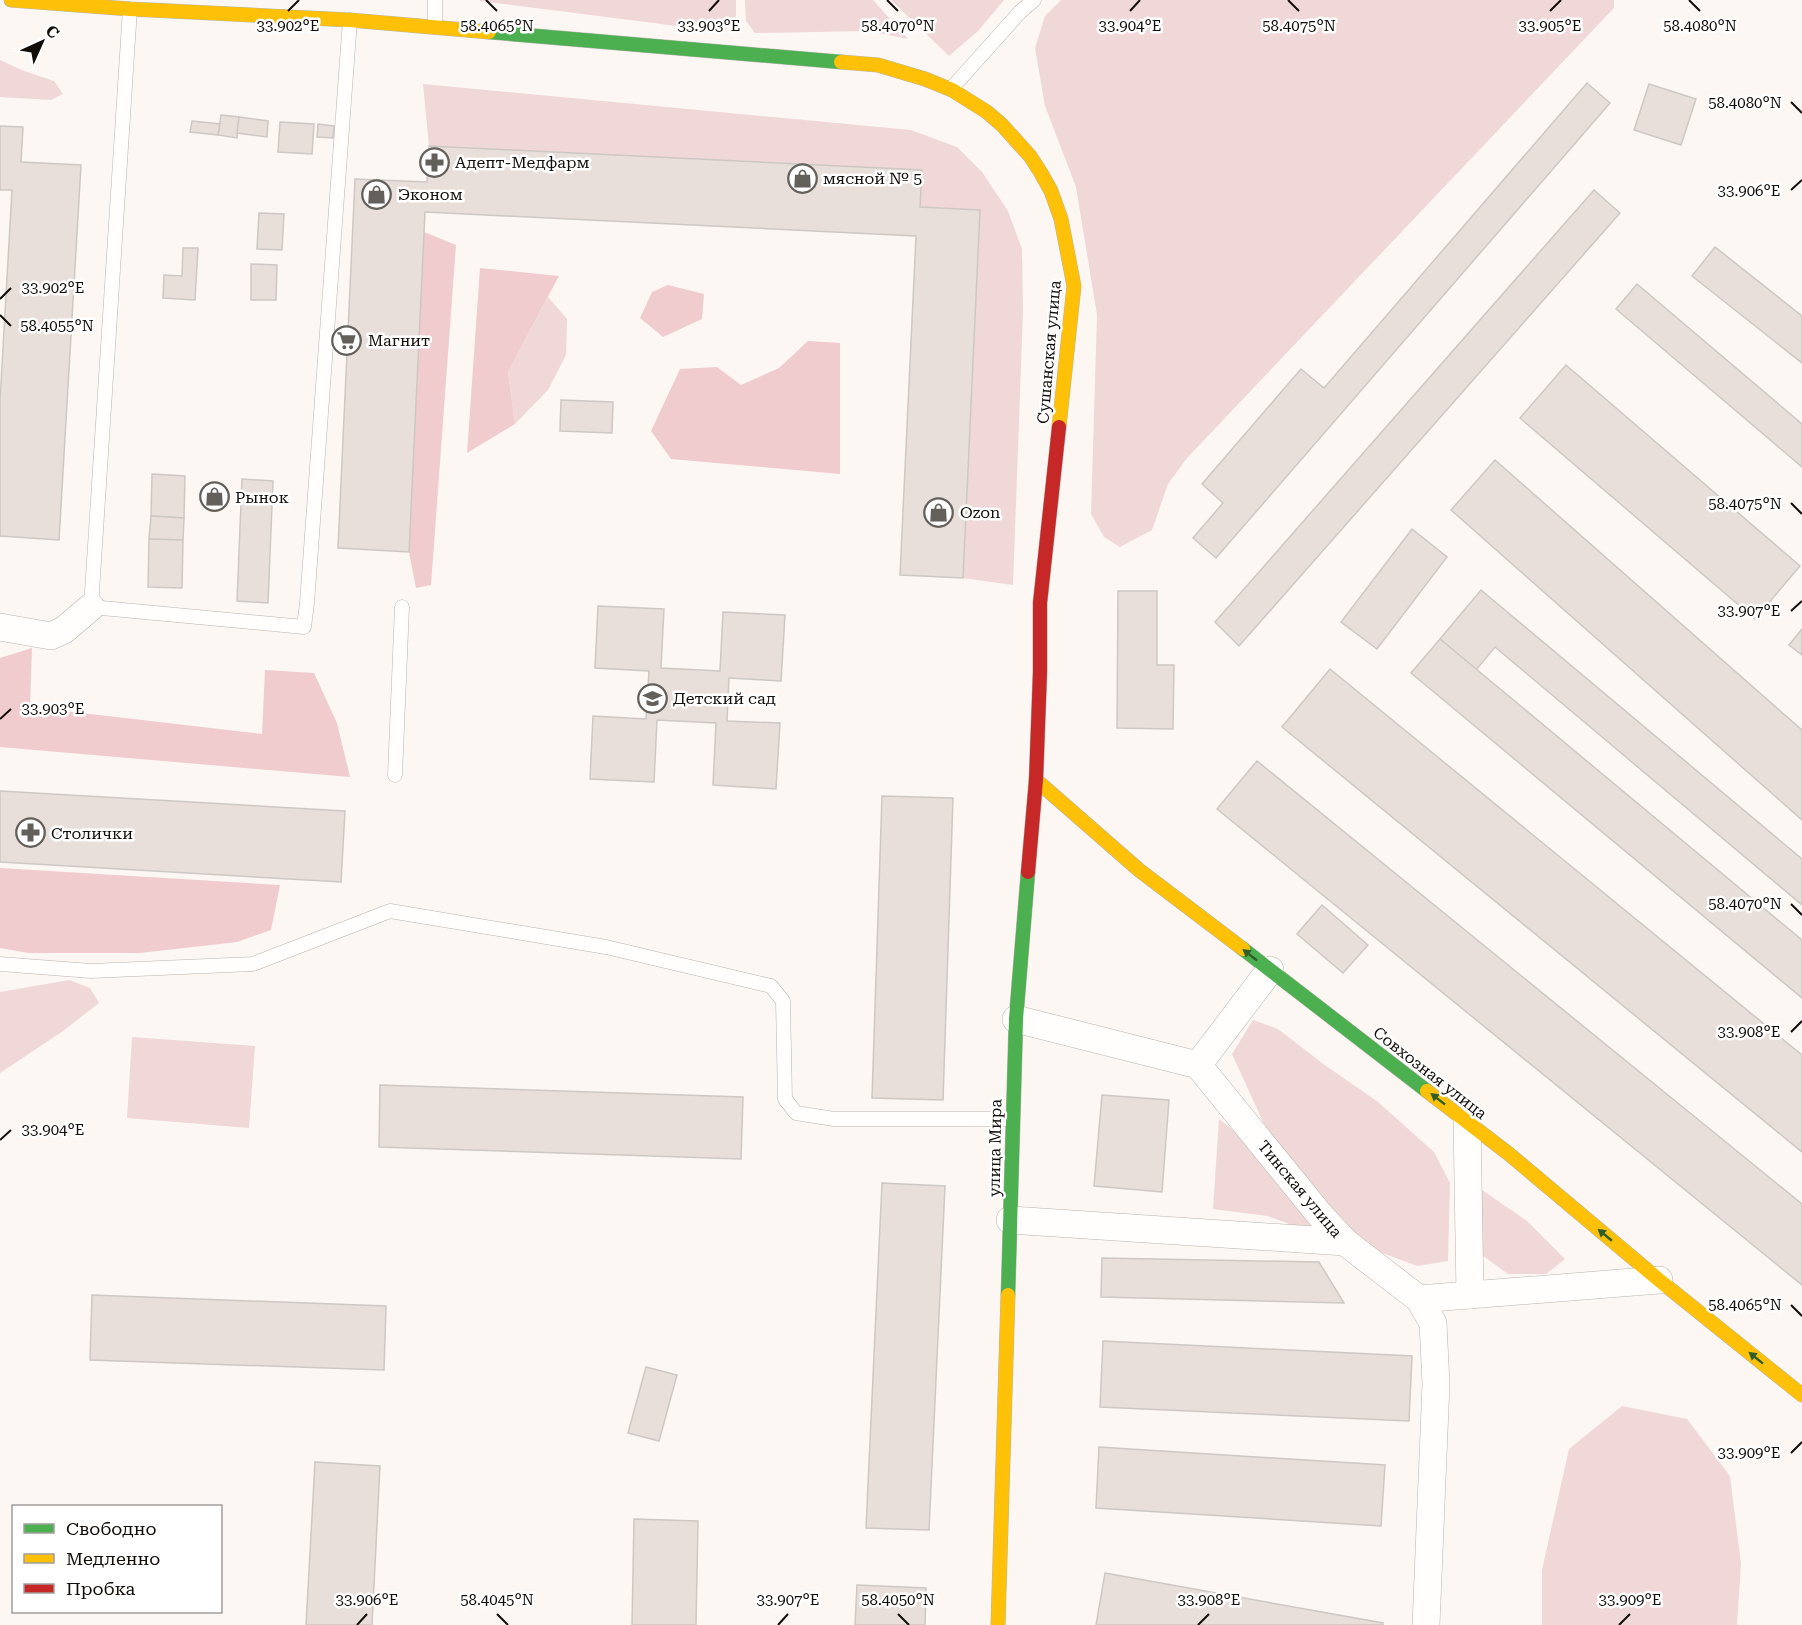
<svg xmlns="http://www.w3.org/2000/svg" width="1802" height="1625" viewBox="0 0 1802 1625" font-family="'Roboto Serif',serif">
	<rect width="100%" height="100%" fill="#fcf7f2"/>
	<!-- green -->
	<g fill="#f0d7d8">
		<polygon points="480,0 736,0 736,19 724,32 480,1"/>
		<polygon points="745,0 873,0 908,39 869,31 755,33 746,21"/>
		<polygon points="891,0 1004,0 978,31 949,56"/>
		<polygon points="1061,0 1614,0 1614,8 1187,458 1168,484 1152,530 1120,547 1104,537 1091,514 1097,315 1076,187 1045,106 1035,48 1045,16"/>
		<polygon points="0,60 24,71 54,81 63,94 51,100 0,97"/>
		<polygon points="423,84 911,130 957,147 982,172 1008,211 1022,249 1023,311 1013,585 963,578 980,210 920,207 922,170 429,146"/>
		<polygon points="548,297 567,319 566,355 548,390 515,424 508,372"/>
		<polygon points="69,980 90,988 99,1003 63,1031 0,1073 0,992"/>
		<polygon points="1253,1020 1278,1029 1322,1063 1378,1102 1434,1152 1450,1183 1448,1261 1417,1266 1372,1249 1330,1210 1265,1126 1232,1054"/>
		<polygon points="132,1037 255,1046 249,1128 127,1118"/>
		<polygon points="1219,1119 1245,1139 1320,1235 1267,1216 1213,1209"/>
		<polygon points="1482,1190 1527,1221 1565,1259 1546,1274 1508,1274 1482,1255"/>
		<polygon points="1622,1406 1687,1419 1730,1476 1741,1564 1737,1625 1542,1625 1542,1570 1569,1449"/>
	</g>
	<!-- forest -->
	<g fill="#f0ccce">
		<polygon points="424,232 456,245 431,585 416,588 409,552"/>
		<polygon points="480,268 559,276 508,372 515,424 467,453"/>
		<polygon points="668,285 704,294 702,319 663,337 640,318 652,292"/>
		<polygon points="808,341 840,343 840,474 671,459 651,431 680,369 717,367 741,385 779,368"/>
		<polygon points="32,648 30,707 262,734 265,670 314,673 337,723 350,777 0,747 0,658"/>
		<polygon points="0,868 280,885 271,930 237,942 140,953 29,953 0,948"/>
	</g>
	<!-- building -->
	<g fill="#e8dfda" stroke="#cdc8c4" stroke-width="1.5">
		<polygon points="1587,83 1610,103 1216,558 1193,538 1223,503 1202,484 1301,369 1324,388"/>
		<polygon points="1649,84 1696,99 1681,145 1634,130"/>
		<polygon points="221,115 239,117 237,138 218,135"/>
		<polygon points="239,117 268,121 267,137 237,133"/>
		<polygon points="192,121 220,124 218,135 190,132"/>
		<polygon points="280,122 314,124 312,154 278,152"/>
		<polygon points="318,124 334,126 333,138 317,137"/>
		<polygon points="0,126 23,127 21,162 81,165 59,540 0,536 0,401 12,190 0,190"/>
		<polygon points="429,146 922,170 920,207 980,210 963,578 900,575 916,236 425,212 409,552 338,548 355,179 427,182"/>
		<polygon points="1594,190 1620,213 1239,646 1215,622"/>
		<polygon points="259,213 284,214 282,250 257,249"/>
		<polygon points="1715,247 1802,316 1802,363 1692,276"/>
		<polygon points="183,248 198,248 195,300 163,298 164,275 182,276"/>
		<polygon points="251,264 277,265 276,300 251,300"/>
		<polygon points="1637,284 1802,424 1802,467 1616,309"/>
		<polygon points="1566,365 1800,566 1755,619 1520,418"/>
		<polygon points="561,400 613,402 612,433 560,431"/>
		<polygon points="1495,460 1802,730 1802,820 1451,510"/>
		<polygon points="152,474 185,476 184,518 151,516"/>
		<polygon points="242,479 273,481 268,603 237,601"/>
		<polygon points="151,516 184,518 183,540 149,539"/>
		<polygon points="1412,529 1447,557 1377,649 1341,622"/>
		<polygon points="149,539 183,540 182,588 148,587"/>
		<polygon points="1481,590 1802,859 1802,905 1495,647 1476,670 1440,639"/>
		<polygon points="1118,591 1157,591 1157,665 1174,665 1173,729 1117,728"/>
		<polygon points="598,606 664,609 661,668 720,671 723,612 785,615 781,681 729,678 727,721 780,723 776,789 713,785 716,723 657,720 654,782 590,779 593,716 646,719 649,671 595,668"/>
		<polygon points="1802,629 1802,655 1789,645"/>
		<polygon points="1440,639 1802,940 1802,998 1411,673"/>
		<polygon points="1330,669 1802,1055 1802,1152 1282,727"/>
		<polygon points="1257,761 1802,1204 1802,1285 1217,809"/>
		<polygon points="0,791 345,811 341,882 0,862"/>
		<polygon points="882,796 953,798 943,1100 872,1098"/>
		<polygon points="1322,905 1368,945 1343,973 1297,934"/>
		<polygon points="380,1085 743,1097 741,1159 379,1147"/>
		<polygon points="1102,1095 1169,1100 1162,1192 1094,1186"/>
		<polygon points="882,1183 945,1186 929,1530 866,1528"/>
		<polygon points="1102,1258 1319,1262 1344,1303 1101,1297"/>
		<polygon points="92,1295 386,1306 384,1370 90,1360"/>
		<polygon points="1103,1341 1412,1356 1409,1421 1100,1407"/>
		<polygon points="646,1367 677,1375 659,1441 628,1433"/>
		<polygon points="1099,1447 1385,1465 1381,1526 1096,1508"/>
		<polygon points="315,1462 380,1466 372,1625 306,1625"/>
		<polygon points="634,1519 698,1521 696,1625 632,1625"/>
		<polygon points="1105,1573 1383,1623 1383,1625 1096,1625"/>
		<polygon points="857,1585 926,1588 925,1625 855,1625"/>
	</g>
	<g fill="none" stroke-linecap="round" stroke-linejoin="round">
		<defs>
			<g id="lane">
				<polyline points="435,0 435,27"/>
				<polyline points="130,9 91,607 304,627 307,603 350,20"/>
				<polyline points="951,89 1020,12 1034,0"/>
				<polyline points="395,775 402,607"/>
				<polyline points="0,964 91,971 253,964 390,911 606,947 771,986 783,1001 785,1099 796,1113 834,1119 1012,1119"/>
			</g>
			<g id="street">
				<polyline points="0,627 51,636 64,630 91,607"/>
				<polyline points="1016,1019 1198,1065 1320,1215 1345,1242 1419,1299 1433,1323 1436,1384 1426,1625"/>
				<polyline points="1198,1065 1270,970"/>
				<polyline points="1467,1121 1470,1295"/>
				<polyline points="1010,1220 1345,1242"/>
				<polyline points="1419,1299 1659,1280"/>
			</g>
			<g id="fast">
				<polyline points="489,32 841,62"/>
				<polyline points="1243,949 1427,1091"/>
				<polyline points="1008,1295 1016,1019 1028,872"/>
			</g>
			<g id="slow">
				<polyline points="11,0 130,9 350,20 489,32"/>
				<polyline points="841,62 878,65 925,79 952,90 987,112 1002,125 1030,156 1041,173 1051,191 1061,219 1074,286 1059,427"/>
				<polyline points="1036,780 1139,870 1243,949"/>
				<polyline points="1427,1091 1509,1154 1659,1280 1802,1395"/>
				<polyline points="998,1625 1008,1295"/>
			</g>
			<polyline id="jam" points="1028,872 1036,780 1040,672 1040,603 1059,427"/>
		</defs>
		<!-- lane casing -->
		<use href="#lane" stroke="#b8b4af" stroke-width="15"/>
		<!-- street casing -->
		<use href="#street" stroke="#b8b4af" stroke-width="28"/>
		<!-- fast casing -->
		<use href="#fast" stroke="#b8b4af" stroke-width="15"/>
		<!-- slow casing -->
		<use href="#slow" stroke="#b8b4af" stroke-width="15"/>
		<!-- jam casing -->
		<use href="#jam" stroke="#b8b4af" stroke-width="15"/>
		<!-- lane -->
		<use href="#lane" stroke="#fffefd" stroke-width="14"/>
		<!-- street -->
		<use href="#street" stroke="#fffefd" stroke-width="27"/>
		<!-- fast -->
		<use href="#fast" stroke="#4caf50" stroke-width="14"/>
		<!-- slow -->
		<use href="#slow" stroke="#ffc107" stroke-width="14"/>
		<!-- jam -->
		<use href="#jam" stroke="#c62828" stroke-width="14"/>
	</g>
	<!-- one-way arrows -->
	<defs><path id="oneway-solid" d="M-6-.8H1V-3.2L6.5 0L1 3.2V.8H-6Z" transform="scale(1.5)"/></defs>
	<g fill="#2e5e2c">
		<use href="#oneway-solid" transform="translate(1250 955) rotate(-142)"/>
		<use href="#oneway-solid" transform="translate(1438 1099) rotate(-142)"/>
		<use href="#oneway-solid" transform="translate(1605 1235) rotate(-140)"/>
		<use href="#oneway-solid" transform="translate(1756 1358) rotate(-141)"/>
	</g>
	<!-- ticks -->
	<path fill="none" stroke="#110d09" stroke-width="2" d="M486,0L497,11M887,0L898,11M1288,0L1299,11M1689,0L1700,11M288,11L299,0M709,11L719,0M1130,11L1140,0M1550,11L1561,0M1791,102L1802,113M1791,190L1802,180M0,299L11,288M0,315L11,326M1791,503L1802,514M1791,611L1802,601M0,719L11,709M1791,904L1802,915M1791,1032L1802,1021M0,1140L11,1130M1791,1305L1802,1316M1791,1453L1802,1442M497,1614L508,1625M898,1614L909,1625M357,1625L367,1614M778,1625L788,1614M1198,1625L1209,1614M1619,1625L1630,1614"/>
	<!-- icons -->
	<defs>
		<symbol id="pharmacy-ring" viewBox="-11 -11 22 22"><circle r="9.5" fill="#fff" stroke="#635f5b" stroke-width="1.5"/><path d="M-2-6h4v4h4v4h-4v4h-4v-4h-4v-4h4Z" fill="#635f5b"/></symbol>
		<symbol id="shop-ring" viewBox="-11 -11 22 22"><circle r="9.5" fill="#fff" stroke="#635f5b" stroke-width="1.5"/><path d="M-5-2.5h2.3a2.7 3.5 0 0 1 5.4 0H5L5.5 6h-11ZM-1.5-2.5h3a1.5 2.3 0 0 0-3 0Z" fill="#635f5b"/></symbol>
		<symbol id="supermarket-ring" viewBox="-11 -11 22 22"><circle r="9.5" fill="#fff" stroke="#635f5b" stroke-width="1.5"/><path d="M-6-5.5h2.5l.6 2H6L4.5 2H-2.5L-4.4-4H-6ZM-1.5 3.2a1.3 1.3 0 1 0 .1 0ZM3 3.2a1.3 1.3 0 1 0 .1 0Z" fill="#635f5b"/></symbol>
		<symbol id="school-ring" viewBox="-11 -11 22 22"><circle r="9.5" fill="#fff" stroke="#635f5b" stroke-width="1.5"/><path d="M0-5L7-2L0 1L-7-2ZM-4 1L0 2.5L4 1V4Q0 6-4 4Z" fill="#635f5b"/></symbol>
	</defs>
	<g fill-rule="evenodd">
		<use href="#pharmacy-ring" x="418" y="146" width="33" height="33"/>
		<use href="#shop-ring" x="786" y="162" width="33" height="33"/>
		<use href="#shop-ring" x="360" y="178" width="33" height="33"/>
		<use href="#supermarket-ring" x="330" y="324" width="33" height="33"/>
		<use href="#shop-ring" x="198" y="480" width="33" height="33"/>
		<use href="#shop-ring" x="922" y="496" width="33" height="33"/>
		<use href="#school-ring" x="636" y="682" width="33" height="33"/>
		<use href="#pharmacy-ring" x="14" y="816" width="33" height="33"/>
	</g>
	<g text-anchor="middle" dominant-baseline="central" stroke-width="5" stroke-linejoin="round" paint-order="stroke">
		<!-- poi labels -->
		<g font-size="16" fill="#110d09" stroke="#fff" text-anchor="start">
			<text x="455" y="162">Адепт-Медфарм</text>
			<text x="823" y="178">мясной № 5</text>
			<text x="398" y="194">Эконом</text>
			<text x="368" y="340">Магнит</text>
			<text x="235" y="497">Рынок</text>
			<text x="960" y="512">Ozon</text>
			<text x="673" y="698">Детский сад</text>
			<text x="51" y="833">Столички</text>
		</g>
		<!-- street labels -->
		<g font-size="16" fill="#110d09" stroke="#fff">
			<text transform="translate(1049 352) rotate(-85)">Сушанская улица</text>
			<text transform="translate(1430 1073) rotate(38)">Совхозная улица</text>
			<text transform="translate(995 1148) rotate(-89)">улица Мира</text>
			<text transform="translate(1300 1189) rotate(50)">Тинская улица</text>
		</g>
	</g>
	<g font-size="15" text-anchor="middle" fill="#110d09" stroke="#fff" stroke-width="5" stroke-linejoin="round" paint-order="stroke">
		<text x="1700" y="31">58.4080°N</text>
		<text x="288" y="31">33.902°E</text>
		<text x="497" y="31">58.4065°N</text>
		<text x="709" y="31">33.903°E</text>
		<text x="898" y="31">58.4070°N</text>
		<text x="1130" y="31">33.904°E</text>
		<text x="1299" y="31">58.4075°N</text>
		<text x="1550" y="31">33.905°E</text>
		<text x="1745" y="108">58.4080°N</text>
		<text x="1749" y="196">33.906°E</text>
		<text x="53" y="293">33.902°E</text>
		<text x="57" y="331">58.4055°N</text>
		<text x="1745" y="509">58.4075°N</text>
		<text x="1749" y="616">33.907°E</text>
		<text x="53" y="714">33.903°E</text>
		<text x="1745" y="909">58.4070°N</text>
		<text x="1749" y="1037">33.908°E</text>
		<text x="53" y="1135">33.904°E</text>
		<text x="1745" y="1310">58.4065°N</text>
		<text x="1749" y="1458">33.909°E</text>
		<text x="367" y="1605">33.906°E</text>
		<text x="497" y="1605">58.4045°N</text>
		<text x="788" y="1605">33.907°E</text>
		<text x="898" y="1605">58.4050°N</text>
		<text x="1209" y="1605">33.908°E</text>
		<text x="1630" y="1605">33.909°E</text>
	</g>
	<!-- legend -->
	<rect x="12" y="1505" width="210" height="108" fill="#ffffff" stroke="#a09e9d" stroke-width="1.5"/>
	<rect x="24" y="1524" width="30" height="9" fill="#4caf50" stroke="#a09e9d" stroke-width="1.5"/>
	<text x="66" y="1535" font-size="18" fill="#110d09">Свободно</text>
	<rect x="24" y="1554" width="30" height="9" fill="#ffc107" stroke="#a09e9d" stroke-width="1.5"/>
	<text x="66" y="1565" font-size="18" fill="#110d09">Медленно</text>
	<rect x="24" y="1584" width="30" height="9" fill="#c62828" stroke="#a09e9d" stroke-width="1.5"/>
	<text x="66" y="1595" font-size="18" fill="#110d09">Пробка</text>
	<!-- north arrow -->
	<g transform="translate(42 42) rotate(45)" stroke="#ffffff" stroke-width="4.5" paint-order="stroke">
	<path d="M0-4.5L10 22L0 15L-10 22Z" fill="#110d09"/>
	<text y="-9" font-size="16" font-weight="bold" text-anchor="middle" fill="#110d09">С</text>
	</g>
</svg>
